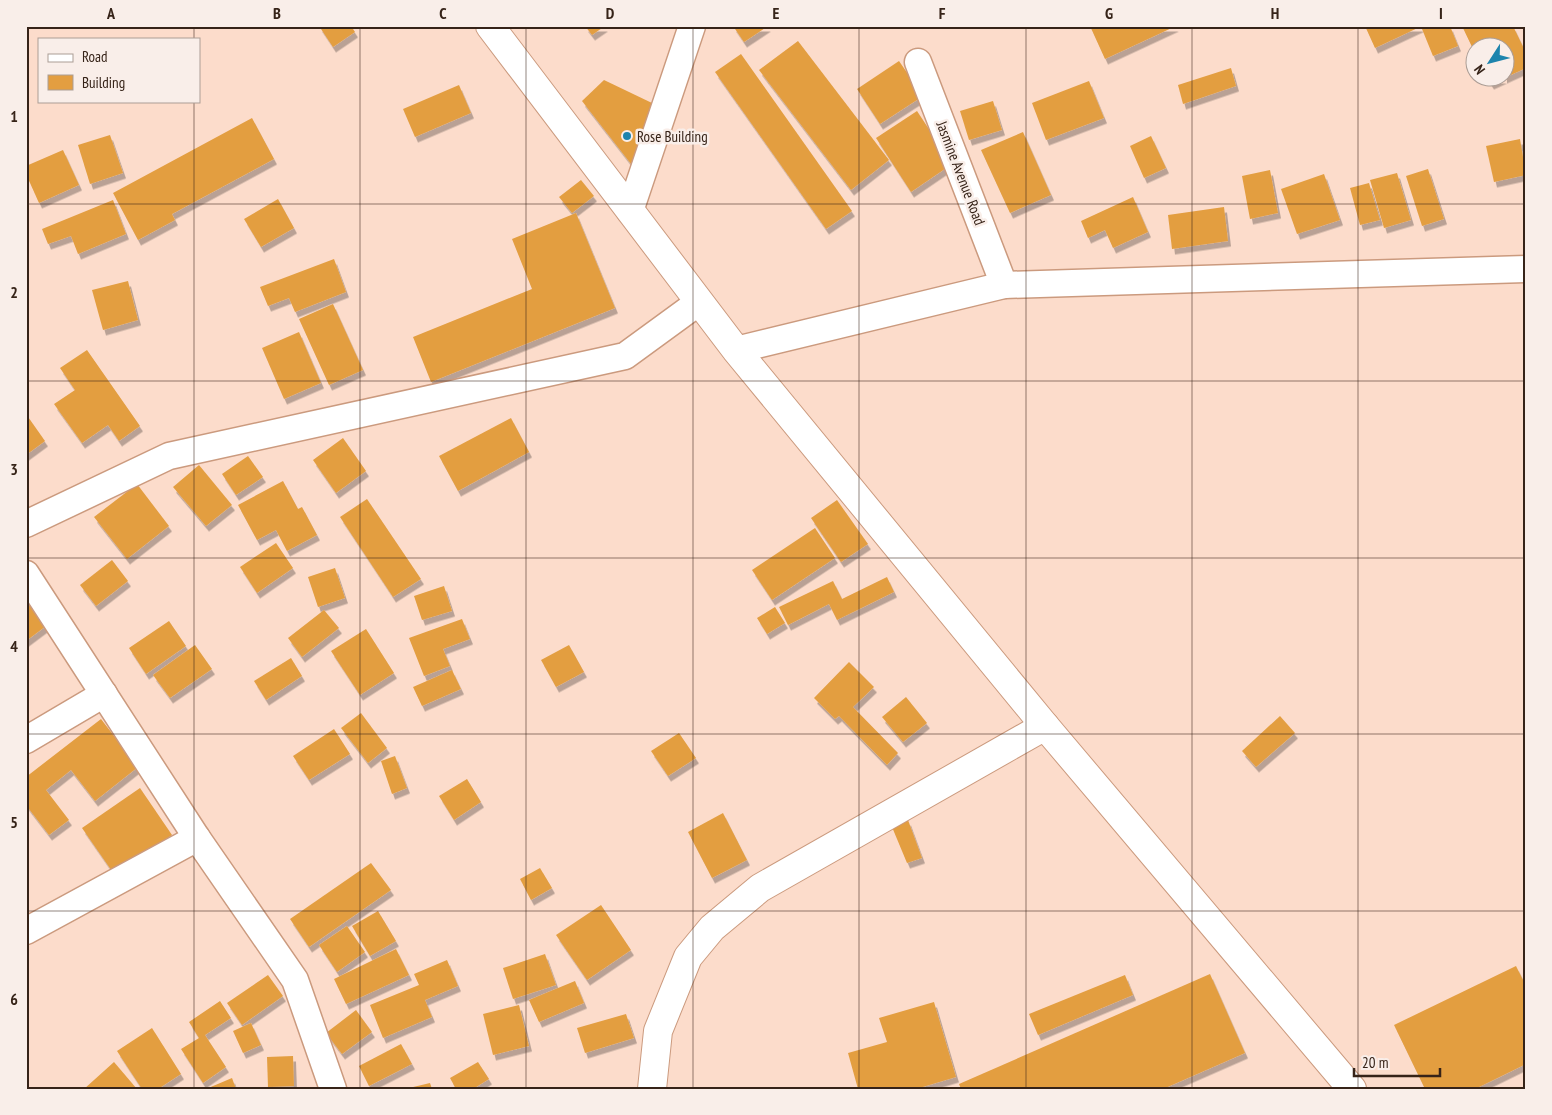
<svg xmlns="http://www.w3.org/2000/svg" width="1552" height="1115" viewBox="0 0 1552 1115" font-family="'PT Sans Narrow',sans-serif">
	<defs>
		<filter id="shadow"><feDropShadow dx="3" dy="5.5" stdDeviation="0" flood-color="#0004"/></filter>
	</defs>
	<rect width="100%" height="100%" fill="#fcdccb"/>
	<!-- building -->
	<g fill="#e39e41" filter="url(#shadow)">
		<polygon points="319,26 351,26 355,32 333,47"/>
		<polygon points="585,26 605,26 592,35"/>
		<polygon points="733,26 768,26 744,42"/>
		<polygon points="1090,26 1176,26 1105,59"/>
		<polygon points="1365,26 1422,26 1375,48"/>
		<polygon points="1429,26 1450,26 1458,46 1433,56 1422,29"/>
		<polygon points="1462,26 1513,26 1526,53 1526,68 1491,84 1487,78 1504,78 1504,48 1474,48 1474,51"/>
		<polygon points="798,41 889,160 851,190 759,70"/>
		<polygon points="741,54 852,211 826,229 715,72"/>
		<polygon points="899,61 923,96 880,124 857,89"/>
		<polygon points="1231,68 1236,86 1183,104 1178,85"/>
		<polygon points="604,80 652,103 635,169 582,101"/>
		<polygon points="1089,81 1104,118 1046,140 1032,103"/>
		<polygon points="459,85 471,113 415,137 403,109"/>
		<polygon points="993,101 1002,130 969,140 960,111"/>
		<polygon points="917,111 952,164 911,192 876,138"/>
		<polygon points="252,118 274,159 172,214 175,220 138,240 113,193"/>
		<polygon points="1023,132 1051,195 1010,213 981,150"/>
		<polygon points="110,135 123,173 90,184 78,145"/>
		<polygon points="1151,136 1166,168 1144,178 1130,146"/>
		<polygon points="1520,139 1526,175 1494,182 1486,146"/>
		<polygon points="63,150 79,185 39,203 26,174 26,166"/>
		<polygon points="1428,169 1444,219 1422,226 1406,176"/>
		<polygon points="1270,170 1278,213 1250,219 1242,176"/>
		<polygon points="1397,173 1411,220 1384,228 1370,180"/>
		<polygon points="1324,174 1340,220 1297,234 1281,189"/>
		<polygon points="581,180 594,196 572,213 559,197"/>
		<polygon points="1369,183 1380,220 1360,225 1350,188"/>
		<polygon points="1133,197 1148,232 1113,248 1105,230 1088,238 1081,221"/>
		<polygon points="278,199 294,228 261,247 244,219"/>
		<polygon points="113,200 126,234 78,254 71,236 48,244 42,229"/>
		<polygon points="1224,207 1228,241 1172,249 1168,215"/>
		<polygon points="576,213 615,308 431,382 413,337 532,289 512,239"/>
		<polygon points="334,259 346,292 295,312 289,298 268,306 260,287"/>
		<polygon points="128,281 138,320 103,330 92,290"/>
		<polygon points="333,304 363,370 329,385 299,319"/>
		<polygon points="299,332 321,383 284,399 262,348"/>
		<polygon points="87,350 140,426 119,441 108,425 82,443 54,404 75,390 60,368"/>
		<polygon points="26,414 45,441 26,455"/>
		<polygon points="511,418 529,452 458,491 439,456"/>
		<polygon points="343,438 366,471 336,493 313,460"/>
		<polygon points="248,456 263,477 236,495 222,474"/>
		<polygon points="199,465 232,505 206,526 173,487"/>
		<polygon points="283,481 298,509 302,507 317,535 287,551 276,530 257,540 238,505"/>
		<polygon points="137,484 169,526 127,559 94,517"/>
		<polygon points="367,499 421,579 393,597 340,517"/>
		<polygon points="837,500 868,544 841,562 811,518"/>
		<polygon points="815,528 835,558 772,600 752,570"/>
		<polygon points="276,543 293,568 257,593 240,567"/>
		<polygon points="112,560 128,581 96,606 80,585"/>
		<polygon points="335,568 345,598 318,607 308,577"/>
		<polygon points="887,577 894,592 837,620 829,604 788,625 779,607 833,581 842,599"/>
		<polygon points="444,586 452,611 422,620 414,596"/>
		<polygon points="26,592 50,623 26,641"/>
		<polygon points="775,607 785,623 767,634 757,618"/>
		<polygon points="324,610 339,628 302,657 288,638"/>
		<polygon points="462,619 470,639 443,649 450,666 424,676 409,638"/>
		<polygon points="169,621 186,646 146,674 129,648"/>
		<polygon points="366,629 394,673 360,695 331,651"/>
		<polygon points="195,645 212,669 170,698 153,675"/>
		<polygon points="569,645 584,672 556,687 541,660"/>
		<polygon points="291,658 302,676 266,700 254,681"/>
		<polygon points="849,662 874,687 853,707 898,753 887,765 839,716 835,719 814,698"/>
		<polygon points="452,670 461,689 422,706 413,687"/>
		<polygon points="906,697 927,723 903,742 882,717"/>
		<polygon points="361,713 387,748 368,763 341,728"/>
		<polygon points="1280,716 1295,733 1256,767 1242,751"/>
		<polygon points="101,719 138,767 95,801 71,770 46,790 69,820 49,835 26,805 26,777"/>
		<polygon points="334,729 350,754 309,780 293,756"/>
		<polygon points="679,733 696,758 668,776 651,751"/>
		<polygon points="395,756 407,788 392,794 381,761"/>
		<polygon points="467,779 481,802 454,820 439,796"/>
		<polygon points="140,788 172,835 114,874 82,828"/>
		<polygon points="723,813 747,860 712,878 688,832"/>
		<polygon points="908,820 922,858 907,863 892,827"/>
		<polygon points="371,863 391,890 309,947 290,919"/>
		<polygon points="540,868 552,888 531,900 520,879"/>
		<polygon points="601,905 631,950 587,980 556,935"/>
		<polygon points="378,911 396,941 370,956 352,926"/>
		<polygon points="347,926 365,952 337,972 319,945"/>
		<polygon points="396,949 409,975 346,1004 334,979"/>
		<polygon points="545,954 556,985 513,999 503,968"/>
		<polygon points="447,960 458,986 425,1000 432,1017 383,1038 370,1005 419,985 414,974"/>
		<polygon points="1516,966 1526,986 1526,1064 1475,1089 1425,1089 1394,1025"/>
		<polygon points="1210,974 1245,1053 1163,1089 961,1089 959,1084"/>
		<polygon points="268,975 283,996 242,1025 227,1003"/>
		<polygon points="1125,975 1133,995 1038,1035 1029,1014"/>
		<polygon points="575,981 584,1003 539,1022 529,1000"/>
		<polygon points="220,1001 231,1018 205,1035 226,1067 203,1083 181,1049 199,1038 189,1022"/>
		<polygon points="934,1002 956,1077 916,1089 858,1089 848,1053 887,1042 879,1018"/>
		<polygon points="519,1005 529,1046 493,1055 483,1014"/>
		<polygon points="356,1010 372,1032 342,1054 326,1033"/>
		<polygon points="626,1014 634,1038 585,1053 577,1028"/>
		<polygon points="251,1023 261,1045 243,1053 233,1031"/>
		<polygon points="152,1028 181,1074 158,1089 142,1089 117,1051"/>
		<polygon points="401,1044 412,1064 369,1086 359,1066"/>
		<polygon points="293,1056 294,1086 268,1087 267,1057"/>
		<polygon points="114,1062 137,1089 84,1089"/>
		<polygon points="478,1062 489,1079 473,1089 456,1089 450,1078"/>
		<polygon points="232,1078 236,1089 206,1089"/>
		<polygon points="430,1083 432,1089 409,1089 409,1088"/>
	</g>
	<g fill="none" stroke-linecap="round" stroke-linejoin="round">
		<defs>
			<g id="street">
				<polyline points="918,62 1004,285"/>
				<polyline points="630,211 692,26"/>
				<polyline points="736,350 1004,285 1526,269"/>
				<polyline points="26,524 169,456 625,356 699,302"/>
				<polyline points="26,574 197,838 295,980 333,1089"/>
				<polyline points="26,740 104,694"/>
				<polyline points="26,931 197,838"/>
			</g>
			<g id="secondary">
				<polyline points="490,26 736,350 1045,726 1352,1089"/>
				<polyline points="652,1089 658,1031 688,957 712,928 760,888 1045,726"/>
			</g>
		</defs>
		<!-- street casing -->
		<use href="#street" stroke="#cb9a7e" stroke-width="29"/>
		<!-- secondary casing -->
		<use href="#secondary" stroke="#cb9a7e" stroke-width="30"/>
		<!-- street -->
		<use href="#street" stroke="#fff" stroke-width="26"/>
		<!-- secondary -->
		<use href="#secondary" stroke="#fff" stroke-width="28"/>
	</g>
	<!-- grid -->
	<path fill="none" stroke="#362318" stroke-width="1" stroke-opacity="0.55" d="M194,26V39M360,26V1089M526,26V1089M693,26V1089M859,26V1089M1026,26V1089M1192,26V1089M1358,26V1089M194,101V1089M26,204H1526M26,381H1526M26,558H1526M26,734H1526M26,911H1526"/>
	<!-- markers -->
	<circle fill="#1d84ad" stroke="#f9eee9" stroke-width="2" cx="627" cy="136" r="5"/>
	<g text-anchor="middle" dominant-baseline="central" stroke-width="5" stroke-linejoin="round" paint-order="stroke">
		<!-- poi labels -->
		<g font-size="15" fill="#362318" stroke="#f9eee9" text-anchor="start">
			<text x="637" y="136">Rose Building</text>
		</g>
		<!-- street labels -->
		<g font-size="15" fill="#362318" stroke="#f9eee9">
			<text transform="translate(961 173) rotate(69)">Jasmine Avenue Road</text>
		</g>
	</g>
	<!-- border -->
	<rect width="1552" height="1115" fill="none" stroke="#f9eee9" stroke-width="55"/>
	<!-- legend -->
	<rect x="38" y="38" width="162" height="65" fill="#f9eee9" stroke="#ab9d95"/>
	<rect x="48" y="54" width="25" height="8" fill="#ffffff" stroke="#ab9d95"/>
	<text x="82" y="62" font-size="15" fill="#362318">Road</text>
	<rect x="48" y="75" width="25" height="15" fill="#e39e41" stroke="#ab9d95"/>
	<text x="82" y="88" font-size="15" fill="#362318">Building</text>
	<!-- north arrow -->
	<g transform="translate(1490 62) rotate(234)"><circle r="24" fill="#f9eee9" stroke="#ab9d95"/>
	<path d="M0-4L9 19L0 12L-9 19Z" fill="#1d84ad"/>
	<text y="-8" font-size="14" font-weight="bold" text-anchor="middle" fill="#362318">N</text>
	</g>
	<!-- scale -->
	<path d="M1354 1068v8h86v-8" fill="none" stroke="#362318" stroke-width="2.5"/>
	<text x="1362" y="1068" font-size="15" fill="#362318" stroke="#f9eee9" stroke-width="4" paint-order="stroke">20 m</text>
	<rect x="28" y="28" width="1496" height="1060" fill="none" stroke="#362318" stroke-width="2"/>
	<g font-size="16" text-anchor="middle" font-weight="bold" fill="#362318">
		<text x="111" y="19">A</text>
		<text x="277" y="19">B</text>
		<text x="443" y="19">C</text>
		<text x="610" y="19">D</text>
		<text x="776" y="19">E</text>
		<text x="942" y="19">F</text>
		<text x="1109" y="19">G</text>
		<text x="1275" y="19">H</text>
		<text x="1441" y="19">I</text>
		<text x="14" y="122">1</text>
		<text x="14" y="298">2</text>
		<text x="14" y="475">3</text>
		<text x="14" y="652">4</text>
		<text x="14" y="828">5</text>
		<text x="14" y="1005">6</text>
	</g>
</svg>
